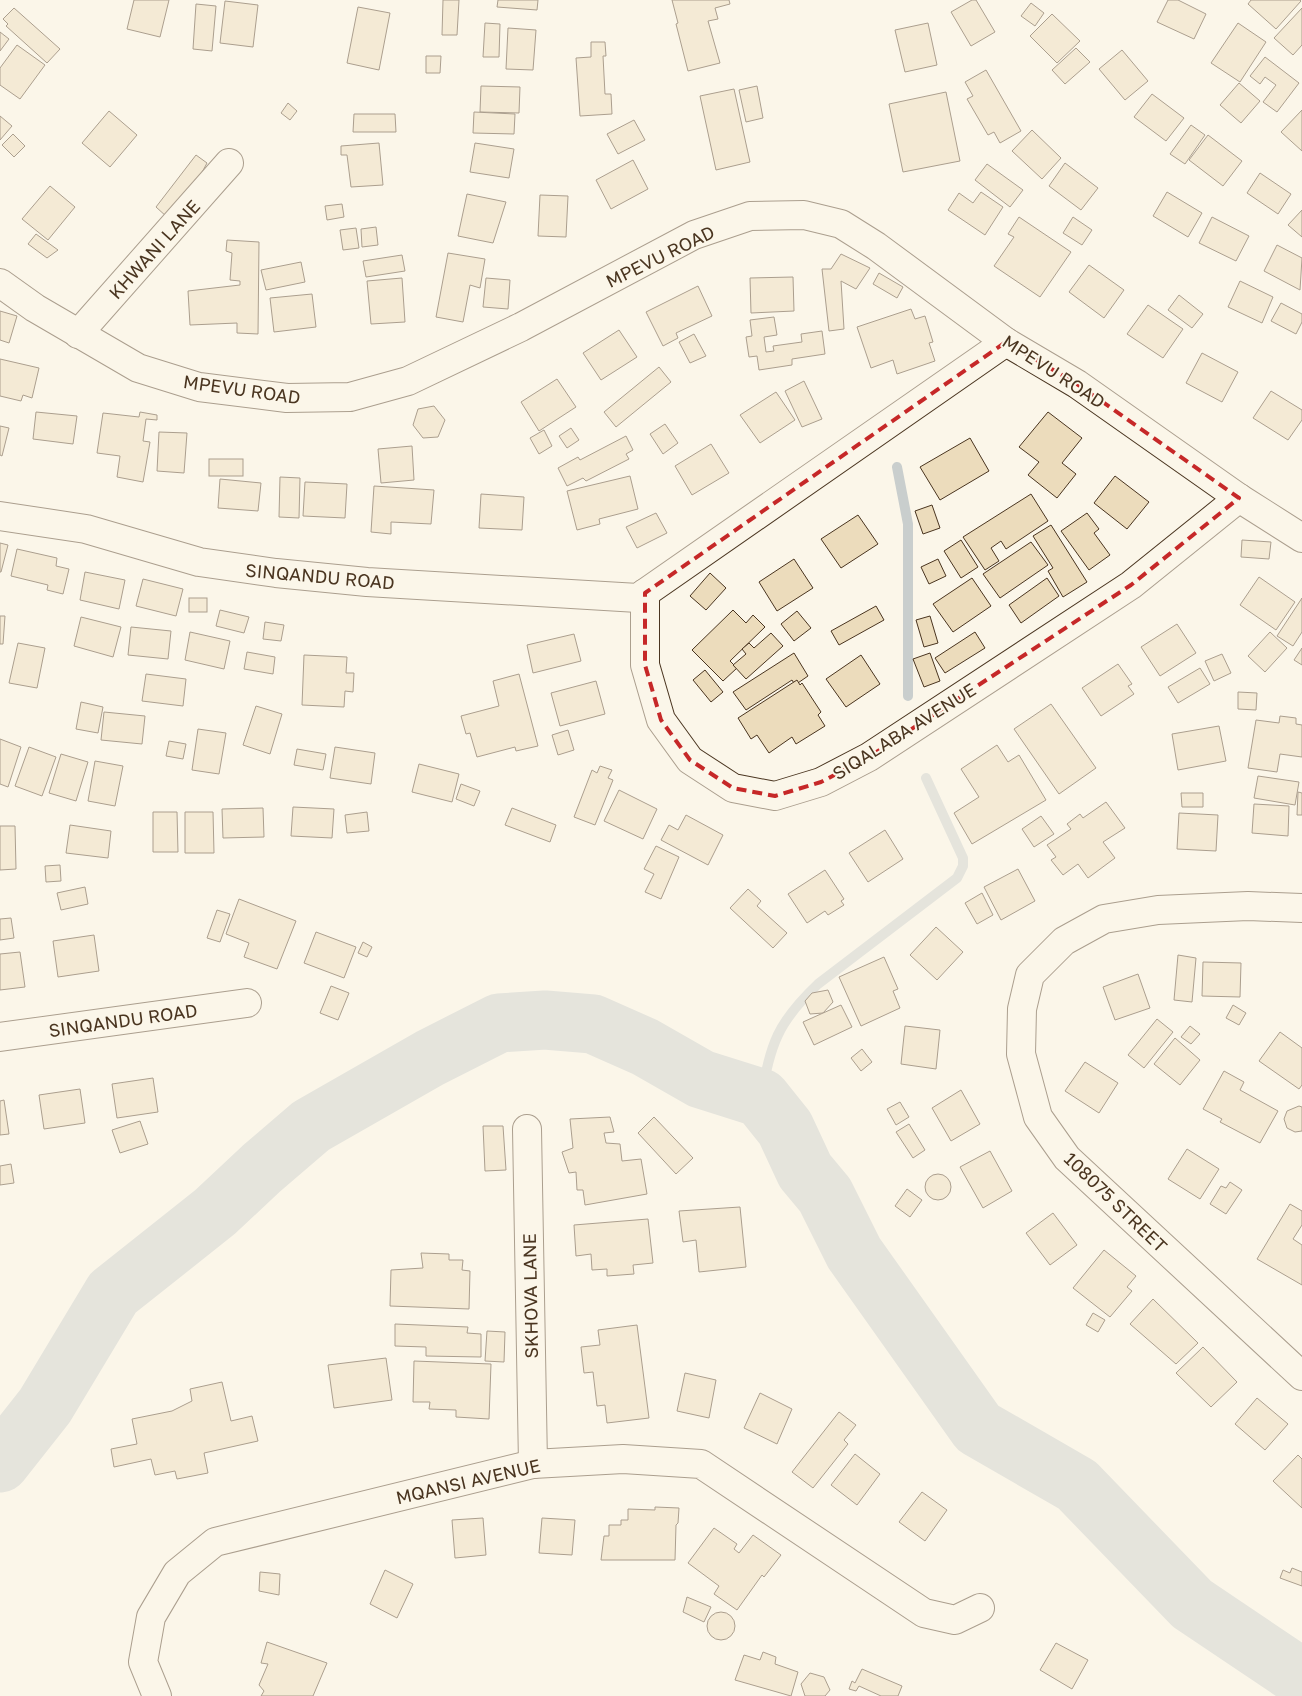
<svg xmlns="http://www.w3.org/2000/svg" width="1302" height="1696" viewBox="0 0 1302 1696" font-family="'Golos Text',sans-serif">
	<rect width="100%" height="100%" fill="#fbf6e9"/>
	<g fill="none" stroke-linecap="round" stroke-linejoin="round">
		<!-- stream -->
		<g stroke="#c9cecd" stroke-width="10">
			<polyline points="897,467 908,524 908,696"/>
			<path d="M761,1098C771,1043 777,1023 818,984L957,878L963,866V858L926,778"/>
		</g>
		<!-- river -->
		<polyline stroke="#c9cecd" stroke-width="59" points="0,1463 45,1406 113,1293 215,1212 262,1168 311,1126 430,1058 499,1023 545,1020 593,1024 645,1047 701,1079 761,1098 785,1128 805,1171 825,1195 854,1253 978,1428 1077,1485 1192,1604 1302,1678"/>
	</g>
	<!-- building -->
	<g fill="#ecdcbc" stroke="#4a3520">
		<polygon points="134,0 169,0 160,37 127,29"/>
		<polygon points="443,0 459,0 457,35 442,35"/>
		<polygon points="498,0 538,0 537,10 497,7"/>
		<polygon points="672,0 729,0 730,4 715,8 718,19 708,21 720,63 688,71 676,24 678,23"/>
		<polygon points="972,0 976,0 995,32 971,46 951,12"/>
		<polygon points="1168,0 1178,0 1206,14 1194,39 1157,22"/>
		<polygon points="1251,0 1300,0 1301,1 1276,29 1248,4"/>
		<polygon points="225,1 258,5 253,47 220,43"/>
		<polygon points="1031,3 1044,13 1035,26 1021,16"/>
		<polygon points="196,4 216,6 212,51 193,49"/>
		<polygon points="358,7 390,13 379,70 347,63"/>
		<polygon points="14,8 60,49 47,63 6,26 8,24 3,19"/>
		<polygon points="1302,8 1302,45 1293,55 1274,38"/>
		<polygon points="1052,14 1080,41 1057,63 1030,36"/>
		<polygon points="485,23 500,24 499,57 483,57"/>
		<polygon points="928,23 937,65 905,72 895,30"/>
		<polygon points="1238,23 1266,42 1240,82 1211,63"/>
		<polygon points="508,28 536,30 533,70 506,69"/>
		<polygon points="0,32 9,39 0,51"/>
		<polygon points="591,42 605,42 606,56 603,56 605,94 611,94 612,114 580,116 576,58 591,57"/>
		<polygon points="17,45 45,65 20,99 0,85 0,68"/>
		<polygon points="1076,48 1090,62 1065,84 1052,70"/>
		<polygon points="1122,50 1148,81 1125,100 1099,69"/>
		<polygon points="426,56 441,56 440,73 426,73"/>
		<polygon points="1265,57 1299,83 1277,112 1263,102 1276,85 1265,77 1260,84 1250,76"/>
		<polygon points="986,70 1021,131 1000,143 994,132 988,135 967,99 973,96 965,82"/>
		<polygon points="1239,83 1260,101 1241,123 1220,105"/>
		<polygon points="481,86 520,87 519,113 480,112"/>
		<polygon points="757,86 763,118 746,122 739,90"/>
		<polygon points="734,89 750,162 716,170 700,96"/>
		<polygon points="946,92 960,161 903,172 889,104"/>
		<polygon points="1152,94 1184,118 1166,141 1134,117"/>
		<polygon points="288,103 297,111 290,120 281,113"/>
		<polygon points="1302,110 1302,151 1281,132"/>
		<polygon points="109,111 137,135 110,167 82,143"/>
		<polygon points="474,112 515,114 514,134 473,133"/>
		<polygon points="354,114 395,114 396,132 353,132"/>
		<polygon points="0,116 12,126 0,140"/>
		<polygon points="634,120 645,140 618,154 607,134"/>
		<polygon points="1191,125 1205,135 1185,164 1170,154"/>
		<polygon points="1032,130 1061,158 1042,179 1012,151"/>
		<polygon points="13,134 25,146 14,157 2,145"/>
		<polygon points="1208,135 1242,161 1223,186 1189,160"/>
		<polygon points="379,143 383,185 351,187 347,155 341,155 341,146"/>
		<polygon points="475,143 514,149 509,178 470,172"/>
		<polygon points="196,155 207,163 191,193 167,217 156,207"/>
		<polygon points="633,160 648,189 611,209 596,180"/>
		<polygon points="1065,163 1098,188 1081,210 1049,186"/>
		<polygon points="987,164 1023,190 1010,207 975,180"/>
		<polygon points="1260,173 1291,194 1278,214 1247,193"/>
		<polygon points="50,186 75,207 48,240 22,219"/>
		<polygon points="981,192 1003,207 985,235 948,210 959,193 973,203"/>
		<polygon points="1167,192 1202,213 1188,237 1153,216"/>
		<polygon points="467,194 506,202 493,243 458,236"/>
		<polygon points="540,195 568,196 566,237 538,236"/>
		<polygon points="342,204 344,217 327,220 325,206"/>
		<polygon points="1302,210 1302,237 1288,225"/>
		<polygon points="1019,217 1071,252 1040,297 994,266 1014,237 1008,234"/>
		<polygon points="1073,217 1092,230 1082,245 1063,233"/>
		<polygon points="1212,217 1249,236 1236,261 1199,243"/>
		<polygon points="376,227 378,245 362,247 361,229"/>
		<polygon points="356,228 359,248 343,250 340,230"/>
		<polygon points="36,234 58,250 47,258 28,244"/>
		<polygon points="227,240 259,242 258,334 237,333 237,323 190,325 188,291 240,285 240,281 230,280 232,253 226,251"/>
		<polygon points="1277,245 1302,258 1300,290 1264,271"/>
		<polygon points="448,253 485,259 480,288 470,285 463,322 436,317"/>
		<polygon points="841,254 870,268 856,289 841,281 844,329 829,331 822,269 831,269"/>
		<polygon points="402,255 405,271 366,277 363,261"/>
		<polygon points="301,262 305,282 266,290 261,270"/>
		<polygon points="1089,265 1124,290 1104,318 1069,292"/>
		<polygon points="879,273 903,287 897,298 873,284"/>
		<polygon points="793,277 794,311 751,313 750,278"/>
		<polygon points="402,278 405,322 371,324 367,281"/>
		<polygon points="486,278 510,280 508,309 483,307"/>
		<polygon points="1240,281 1273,297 1262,323 1228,307"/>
		<polygon points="698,286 712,316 676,333 678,338 663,346 646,312"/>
		<polygon points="312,294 316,327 274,332 270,298"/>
		<polygon points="1179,295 1203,314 1192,328 1168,310"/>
		<polygon points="1281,303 1302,314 1302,322 1296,334 1271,321"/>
		<polygon points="1148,305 1183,329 1163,358 1127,334"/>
		<polygon points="911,309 915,319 925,316 933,342 929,343 935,361 897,374 893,360 871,368 857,327"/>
		<polygon points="0,311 17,316 9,343 0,340"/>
		<polygon points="774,317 777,335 764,337 766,352 774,351 773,346 802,342 801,334 822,331 825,354 792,359 792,365 759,370 757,356 749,357 746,337 752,336 750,320"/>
		<polygon points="619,330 637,357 601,380 583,353"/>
		<polygon points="694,334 706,356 690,363 679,342"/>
		<polygon points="1202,353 1238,372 1222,402 1186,383"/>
		<polygon points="0,359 39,368 32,398 23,395 21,401 0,396"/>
		<polygon points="659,367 671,382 616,427 604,412"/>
		<polygon points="557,379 576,407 539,431 521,402"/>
		<polygon points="804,381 822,419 802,427 785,391"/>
		<polygon points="1271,391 1302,410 1302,420 1288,440 1253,418"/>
		<polygon points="776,392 795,420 760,443 740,415"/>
		<polygon points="434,406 445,420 438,437 423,438 413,425 418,409"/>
		<polygon points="36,412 77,416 73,444 33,439"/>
		<polygon points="140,412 157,415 157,420 146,419 143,441 150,442 143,482 117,477 120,456 97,453 103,413 139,417"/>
		<polygon points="1048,412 1082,438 1062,463 1076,474 1057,498 1028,475 1039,462 1019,447"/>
		<polygon points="665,424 678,443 663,454 650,434"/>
		<polygon points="0,426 9,428 2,456 0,455"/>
		<polygon points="571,428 579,440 567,448 559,436"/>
		<polygon points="544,430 552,446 539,454 530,438"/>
		<polygon points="159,432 187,433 184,473 157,471"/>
		<polygon points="626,436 633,450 626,454 629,459 586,481 583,478 567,486 558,468 578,457 580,460"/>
		<polygon points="970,438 989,471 940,500 920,467"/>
		<polygon points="711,444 729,473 692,495 675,466"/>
		<polygon points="412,446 414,480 381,483 378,449"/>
		<rect x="209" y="459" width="34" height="17"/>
		<polygon points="630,476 638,509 599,519 600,524 577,530 567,491"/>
		<polygon points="1115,476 1149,502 1127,529 1094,503"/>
		<polygon points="280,477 300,478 299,518 279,517"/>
		<polygon points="220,479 261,483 258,511 218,508"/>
		<polygon points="305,482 347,484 345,518 303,516"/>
		<polygon points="374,486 434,490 431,524 391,522 391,534 371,532"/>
		<polygon points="481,494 524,497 522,530 479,528"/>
		<polygon points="1031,494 1048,521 1006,549 1001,541 991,548 999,561 985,570 963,537"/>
		<polygon points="932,505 940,528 923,534 915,511"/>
		<polygon points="656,513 667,533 637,548 626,527"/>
		<polygon points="1087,513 1099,529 1094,533 1110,555 1089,570 1061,531"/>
		<polygon points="858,515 878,544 841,568 821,539"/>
		<polygon points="1051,525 1087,582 1063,597 1048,571 1053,568 1033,536"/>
		<polygon points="961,540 978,567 961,578 944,551"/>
		<polygon points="1242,540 1271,542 1269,559 1241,557"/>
		<polygon points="1031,542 1048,565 1000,598 983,574"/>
		<polygon points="0,543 8,545 1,572 0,572"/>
		<polygon points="17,549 57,558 56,566 69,569 63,594 47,590 48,585 11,576"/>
		<polygon points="794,559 813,588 777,611 759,582"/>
		<polygon points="938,559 946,576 929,584 921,567"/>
		<polygon points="85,572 125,580 119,609 80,600"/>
		<polygon points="710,573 726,588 706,610 690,596"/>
		<polygon points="1259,577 1295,602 1276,630 1240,605"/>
		<polygon points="972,578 991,606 953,632 933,604"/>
		<polygon points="1047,578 1059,596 1021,623 1009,605"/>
		<polygon points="143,579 183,589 176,616 136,606"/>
		<rect x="189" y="598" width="18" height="14"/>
		<polygon points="1302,598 1302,632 1293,646 1277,636"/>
		<polygon points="876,606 884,620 839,645 831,631"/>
		<polygon points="220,610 249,617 244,633 216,626"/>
		<polygon points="733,610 746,623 753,615 765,627 730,661 737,668 723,681 692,650"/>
		<polygon points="797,611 811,628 794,641 781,624"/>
		<polygon points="0,616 5,616 3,644 0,644"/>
		<polygon points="930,616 938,643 924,647 916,620"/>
		<polygon points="81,617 121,627 113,657 74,646"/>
		<polygon points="265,622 284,625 281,641 263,639"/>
		<polygon points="1177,624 1196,653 1160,676 1141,647"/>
		<polygon points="131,627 171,631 168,659 128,655"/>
		<polygon points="190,632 230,641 224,669 185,660"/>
		<polygon points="975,632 985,648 945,673 935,658"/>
		<polygon points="1270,632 1287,648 1265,672 1248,656"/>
		<polygon points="771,633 783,646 746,679 733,665 746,654 742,649 749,643 754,648"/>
		<polygon points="574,634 581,661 533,673 527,645"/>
		<polygon points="18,643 45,648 37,688 9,683"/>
		<polygon points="1302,648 1302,665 1294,660"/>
		<polygon points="247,652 275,657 273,674 244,669"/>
		<polygon points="794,653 808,676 795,685 792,680 746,710 733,692"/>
		<polygon points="930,653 940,681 924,687 913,659"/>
		<polygon points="1222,654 1231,673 1214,681 1205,661"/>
		<polygon points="304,655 347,657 346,673 354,673 353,692 345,691 344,707 302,705"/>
		<polygon points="861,655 880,684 846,707 826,679"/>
		<polygon points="1118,664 1132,684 1128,686 1134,694 1101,716 1082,688"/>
		<polygon points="1200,668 1210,684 1178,703 1168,687"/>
		<polygon points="705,670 723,692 711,702 693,680"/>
		<polygon points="146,674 186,679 183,706 142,701"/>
		<polygon points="519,674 538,746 516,751 515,747 477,757 470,733 466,734 461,716 499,706 493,681"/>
		<polygon points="797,680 800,685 802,683 821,712 818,715 825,726 796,744 792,737 769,753 757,735 751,739 738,718"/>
		<polygon points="596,681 605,714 560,726 551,693"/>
		<polygon points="1238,692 1257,693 1256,710 1238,709"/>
		<polygon points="81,702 103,707 98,733 76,729"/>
		<polygon points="1051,704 1096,768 1059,794 1014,729"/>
		<polygon points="256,706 282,714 270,754 243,745"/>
		<polygon points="104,712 145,716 142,744 101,740"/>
		<polygon points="1280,716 1296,718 1296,724 1302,725 1302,757 1280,754 1277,772 1248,768 1256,720 1279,723"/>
		<polygon points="1219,726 1226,761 1178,770 1172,734"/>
		<polygon points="198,729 226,733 219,774 192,770"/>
		<polygon points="568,730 574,750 558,755 552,735"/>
		<polygon points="0,739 21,747 8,787 0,784"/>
		<polygon points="169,741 186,744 183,759 166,756"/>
		<polygon points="997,745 1008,762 1019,755 1046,800 972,844 954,813 979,797 961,769"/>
		<polygon points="29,747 56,757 42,796 15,786"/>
		<polygon points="335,747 375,753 371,784 330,778"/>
		<polygon points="297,749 326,754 323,770 294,765"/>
		<polygon points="61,754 88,762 76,801 49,793"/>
		<polygon points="95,761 123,766 115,806 88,801"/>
		<polygon points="419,764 459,774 452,802 412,792"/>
		<polygon points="600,766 612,770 608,778 613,780 595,825 574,817 592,770 597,773"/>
		<polygon points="1258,776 1299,782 1295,805 1254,798"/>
		<polygon points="461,784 480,791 474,806 456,799"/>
		<polygon points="619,790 657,809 643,839 604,821"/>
		<polygon points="1298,792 1302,793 1302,815 1297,815"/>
		<polygon points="1181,793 1203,793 1203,807 1182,807"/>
		<polygon points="1106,802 1125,828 1103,842 1115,858 1088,878 1078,864 1063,875 1051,860 1056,857 1047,845 1071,829 1067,824 1080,814 1083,818"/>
		<polygon points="1254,804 1289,806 1288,836 1252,833"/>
		<polygon points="293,807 334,809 332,838 291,836"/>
		<polygon points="263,808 264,837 223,838 222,809"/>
		<polygon points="512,808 556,825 550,842 505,825"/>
		<polygon points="153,812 177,812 178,852 153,852"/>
		<polygon points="185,812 213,812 214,853 185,853"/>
		<polygon points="367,812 369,831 347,833 345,815"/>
		<polygon points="1179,813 1218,815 1216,851 1177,849"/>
		<polygon points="686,815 723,835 708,865 661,840 669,825 678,830"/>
		<polygon points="1041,816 1054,834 1034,847 1022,829"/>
		<polygon points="70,825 111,831 108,858 66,853"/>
		<polygon points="0,826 15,826 16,869 0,870"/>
		<polygon points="885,830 903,859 868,882 849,853"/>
		<polygon points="656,846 679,857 661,899 645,892 654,874 644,869"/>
		<polygon points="60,865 61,881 46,882 45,866"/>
		<polygon points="1018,869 1035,901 1001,920 984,887"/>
		<polygon points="825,870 844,899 841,901 844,905 828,915 825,911 807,923 788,894"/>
		<polygon points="85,887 88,904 61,910 57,893"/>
		<polygon points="748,889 761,901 757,906 787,933 773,948 730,908"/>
		<polygon points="982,893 993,915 977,924 965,903"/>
		<polygon points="239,899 296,921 277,969 244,957 249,943 226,934"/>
		<polygon points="217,910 230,914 220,942 207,938"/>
		<polygon points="11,918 14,938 0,940 0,919"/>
		<polygon points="936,927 963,952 937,980 910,955"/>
		<polygon points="316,932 356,947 344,978 304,963"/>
		<polygon points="94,935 99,971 58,977 53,941"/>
		<polygon points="363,942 372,947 367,957 358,953"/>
		<polygon points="20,952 25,987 0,990 0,954"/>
		<polygon points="1178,955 1196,958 1192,1002 1174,1000"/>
		<polygon points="884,957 898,989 893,991 900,1008 861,1026 839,977"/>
		<polygon points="1203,962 1241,963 1240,997 1202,996"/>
		<polygon points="1138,974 1150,1008 1115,1020 1103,987"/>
		<polygon points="331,986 349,993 338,1020 320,1013"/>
		<polygon points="828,990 833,1002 823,1013 810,1014 805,1001 812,993"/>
		<polygon points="841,1005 852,1027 814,1045 803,1022"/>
		<polygon points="1233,1005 1246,1013 1239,1025 1226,1018"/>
		<polygon points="1157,1019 1173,1032 1144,1068 1128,1055"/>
		<polygon points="905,1026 940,1030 936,1069 901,1064"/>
		<polygon points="1190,1026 1200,1034 1191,1044 1181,1037"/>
		<polygon points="1280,1032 1302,1048 1302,1085 1299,1089 1259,1061"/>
		<polygon points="1175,1038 1200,1060 1180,1085 1154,1064"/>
		<polygon points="862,1049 872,1062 861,1071 851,1058"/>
		<polygon points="1085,1062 1118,1083 1099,1113 1065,1091"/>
		<polygon points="1224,1071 1244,1082 1240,1090 1278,1111 1260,1143 1220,1122 1222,1119 1203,1109"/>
		<polygon points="153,1078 158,1112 117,1118 112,1084"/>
		<polygon points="80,1089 85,1123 44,1129 39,1095"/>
		<polygon points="961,1090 980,1124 951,1141 932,1108"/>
		<polygon points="4,1100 9,1134 0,1135 0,1101"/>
		<polygon points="900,1102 909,1117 896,1125 887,1109"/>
		<polygon points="1299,1106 1302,1107 1302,1131 1295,1132 1287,1128 1284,1119 1287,1111"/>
		<polygon points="610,1117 614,1132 604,1133 606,1143 620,1144 622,1161 641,1159 647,1194 585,1205 583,1190 577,1190 576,1172 569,1173 562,1152 573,1148 570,1119"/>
		<polygon points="654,1117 693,1158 676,1174 638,1133"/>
		<polygon points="140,1121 148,1144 120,1153 112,1130"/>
		<polygon points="909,1124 925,1150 913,1158 896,1132"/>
		<polygon points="483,1126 503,1126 506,1170 485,1171"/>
		<polygon points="1187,1149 1219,1169 1200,1199 1168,1179"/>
		<polygon points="990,1151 1012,1191 983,1208 960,1167"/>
		<polygon points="11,1164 14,1183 0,1185 0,1166"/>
		<circle cx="938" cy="1187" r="13"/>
		<polygon points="1230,1182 1242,1190 1226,1214 1210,1204 1221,1186 1226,1188"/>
		<polygon points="907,1189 922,1200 910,1217 895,1206"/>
		<polygon points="1290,1204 1302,1211 1302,1225 1293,1239 1302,1245 1302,1285 1257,1259"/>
		<polygon points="740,1207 746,1267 699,1272 696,1240 683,1242 679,1211"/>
		<polygon points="1053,1213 1077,1245 1050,1265 1026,1233"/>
		<polygon points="648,1219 653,1263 633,1265 634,1274 607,1276 607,1269 592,1270 591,1254 576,1256 574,1225"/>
		<polygon points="1104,1250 1136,1276 1127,1287 1132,1291 1110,1317 1073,1288"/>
		<polygon points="421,1253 449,1254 449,1260 463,1260 462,1270 470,1271 469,1309 390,1306 391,1270 423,1268"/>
		<polygon points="1153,1299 1198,1343 1176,1364 1130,1324"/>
		<polygon points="1093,1313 1105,1320 1098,1332 1086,1325"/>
		<polygon points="395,1324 468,1327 467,1333 481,1334 481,1357 426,1356 426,1347 395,1346"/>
		<polygon points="637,1325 649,1418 607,1423 605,1405 597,1406 593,1372 584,1373 581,1347 600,1345 598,1330"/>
		<polygon points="487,1331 505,1332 504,1362 485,1361"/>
		<polygon points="1203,1347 1237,1382 1211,1407 1176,1373"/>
		<polygon points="386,1358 392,1400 334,1408 328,1365"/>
		<polygon points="414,1361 491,1364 489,1419 456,1417 456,1410 429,1409 430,1402 413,1402"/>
		<polygon points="685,1373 716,1380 709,1418 677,1411"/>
		<polygon points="222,1382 231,1421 252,1416 258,1441 204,1453 208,1473 177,1479 175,1471 155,1475 151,1459 114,1467 111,1449 137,1444 132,1419 172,1411 192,1401 190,1389"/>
		<polygon points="760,1393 792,1409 777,1444 744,1428"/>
		<polygon points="1257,1398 1288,1424 1265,1450 1235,1424"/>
		<polygon points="839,1412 856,1425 844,1440 848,1444 813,1488 792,1472"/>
		<polygon points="855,1454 880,1474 857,1505 831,1485"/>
		<polygon points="1298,1455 1302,1459 1302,1508 1273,1481"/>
		<polygon points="922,1492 947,1510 925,1541 899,1522"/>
		<polygon points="655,1507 679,1508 678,1523 676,1525 675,1560 601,1560 604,1536 609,1536 609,1525 621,1525 621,1520 628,1520 628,1509 655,1510"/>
		<polygon points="483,1518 486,1555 455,1558 452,1520"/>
		<polygon points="542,1518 575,1520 572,1555 539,1553"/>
		<polygon points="714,1528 737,1544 734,1549 739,1553 753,1535 781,1555 764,1577 762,1575 737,1610 714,1594 719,1586 688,1563"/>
		<polygon points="1292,1568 1302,1572 1302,1586 1280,1578 1283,1570 1290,1573"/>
		<polygon points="385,1570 413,1584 397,1618 370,1604"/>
		<polygon points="260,1572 280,1574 279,1595 259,1591"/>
		<polygon points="687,1597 711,1607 704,1622 683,1612"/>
		<circle cx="721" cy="1626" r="14"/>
		<polygon points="267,1642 327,1663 313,1696 261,1696 264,1691 259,1685 268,1664 261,1663"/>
		<polygon points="1056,1643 1088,1660 1072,1689 1040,1670"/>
		<polygon points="763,1652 776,1657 775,1664 798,1672 791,1696 735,1680 744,1655 760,1660"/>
		<polygon points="862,1669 902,1686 898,1696 881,1696 859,1686 856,1691 849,1689 852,1681 855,1683"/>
		<polygon points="810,1673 824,1677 830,1690 825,1696 805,1696 801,1684"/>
	</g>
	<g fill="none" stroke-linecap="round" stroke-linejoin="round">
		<defs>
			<g id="street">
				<polyline points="0,283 35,308 138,368 199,387 287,398 350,397 408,381 521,327 694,235 750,216 804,215 841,224 876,246 1006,342 1077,384 1239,498 1302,538"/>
				<polyline points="78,334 229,163"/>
				<polyline points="1006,342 645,593 645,665 661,720 690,760 733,788 775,796 821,782 869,757 1131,585 1239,498"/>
				<polyline points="0,516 86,529 199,562 276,573 367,582 638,598 645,593"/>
				<polyline points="1302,908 1248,906 1158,910 1104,919 1064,941 1030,975 1022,1009 1021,1054 1038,1117 1067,1158 1302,1376"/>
				<polyline points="0,1037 247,1003"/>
				<polyline points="527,1129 533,1464"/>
				<polyline points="157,1696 143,1662 151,1617 177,1573 215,1542 533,1464 623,1459 701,1464 924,1613 955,1620 980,1608"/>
			</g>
		</defs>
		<!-- street casing -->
		<use href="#street" stroke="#4a3520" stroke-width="30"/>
		<!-- street -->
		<use href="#street" stroke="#fbf6e9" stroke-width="28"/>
	</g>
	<!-- marked area -->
	<path d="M0 0H1302V1696H0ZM1006,342L1077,384L1239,498L1131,585L869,757L821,782L775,796L733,788L690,760L661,720L645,665V593Z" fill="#fbf6e9" fill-opacity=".55" fill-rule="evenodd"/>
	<path fill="none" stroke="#c62828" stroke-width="4" stroke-dasharray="10 6" stroke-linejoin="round" d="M1006,342L1077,384L1239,498L1131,585L869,757L821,782L775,796L733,788L690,760L661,720L645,665V593Z"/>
	<g text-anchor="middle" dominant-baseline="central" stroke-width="4" stroke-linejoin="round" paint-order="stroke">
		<!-- street labels -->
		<g font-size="18" fill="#4a3520" stroke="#fbf6e9">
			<text transform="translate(154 249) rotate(-48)">KHWANI LANE</text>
			<text transform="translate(660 256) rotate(-26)">MPEVU ROAD</text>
			<text transform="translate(1054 371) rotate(33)">MPEVU ROAD</text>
			<text transform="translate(242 389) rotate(8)">MPEVU ROAD</text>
			<text transform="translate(320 576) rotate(5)">SINQANDU ROAD</text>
			<text transform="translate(904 731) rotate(-32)">SIQALABA AVENUE</text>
			<text transform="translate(123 1020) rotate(-8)">SINQANDU ROAD</text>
			<text transform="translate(1116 1202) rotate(44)">108075 STREET</text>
			<text transform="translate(530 1296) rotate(-91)">SKHOVA LANE</text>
			<text transform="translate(468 1481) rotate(-13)">MQANSI AVENUE</text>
		</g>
	</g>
</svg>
